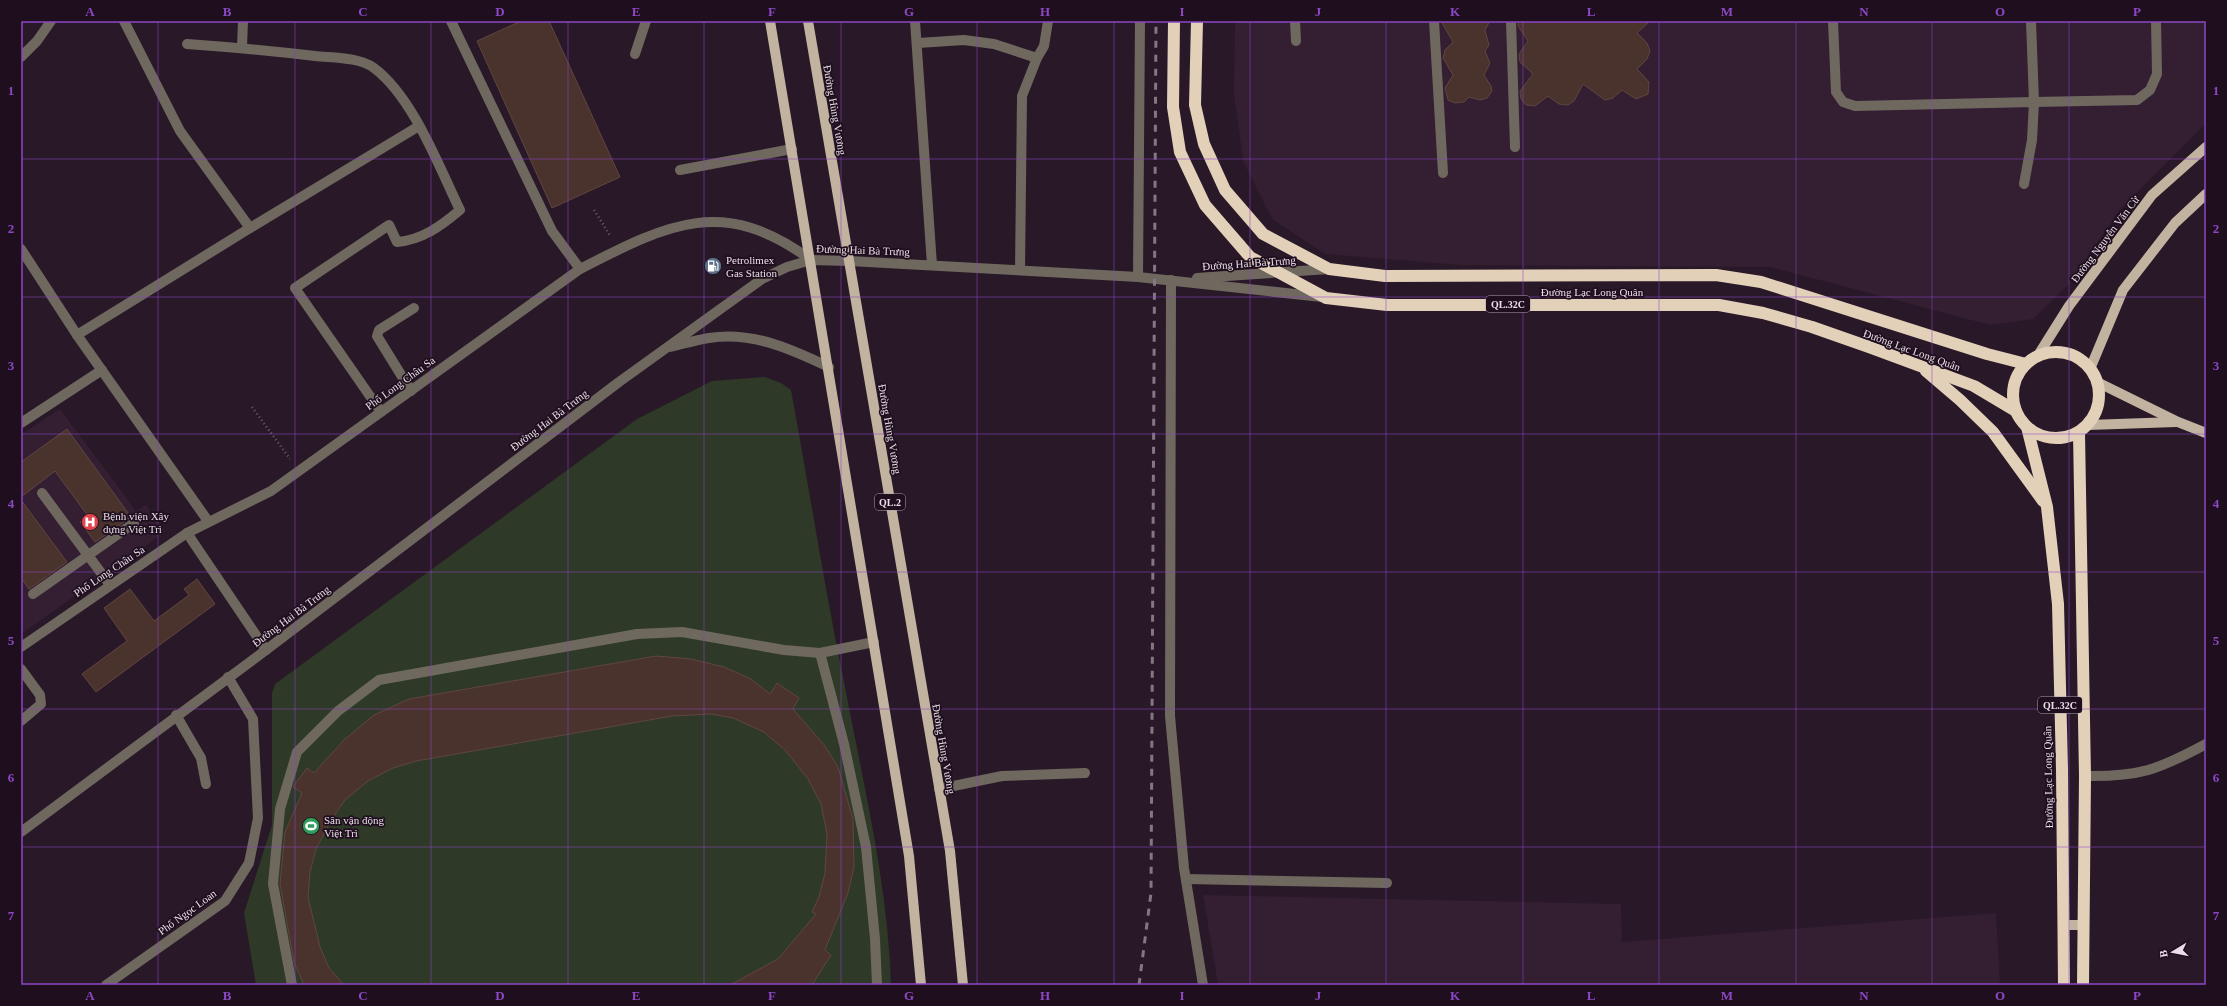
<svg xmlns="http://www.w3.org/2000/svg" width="2227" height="1006" viewBox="0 0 2227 1006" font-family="Georgia,serif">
	<rect width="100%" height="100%" fill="#291827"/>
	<!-- built -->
	<g fill="#341e32">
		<polygon points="1235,21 2206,21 2206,123 2121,208 2069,284 2033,319 1990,325 1770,267 1460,265 1325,254 1272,219 1243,161 1234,93"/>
		<polygon points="60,409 136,511 146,505 165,532 24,632 21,629 21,435"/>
		<polygon points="1203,895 1621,904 1622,942 1996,913 2000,985 1218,985"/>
	</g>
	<!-- green -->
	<path fill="#2e3927" d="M765,377L781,383L791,390C809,487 824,585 844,682C863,783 888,883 891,985H256L244,913L272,825V693L275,684L637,419L712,381Z"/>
	<!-- building -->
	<g fill="#4b332d" stroke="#604641">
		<polygon points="521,21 549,21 620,177 552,208 477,41"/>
		<polygon points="1441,21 1490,21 1485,30 1489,45 1485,51 1490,63 1484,75 1491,86 1492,91 1487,98 1480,100 1469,97 1464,102 1455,103 1448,100 1445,88 1453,75 1443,58 1445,50 1453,42"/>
		<polygon points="1518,21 1650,21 1637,33 1647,43 1650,51 1647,59 1637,69 1649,82 1648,94 1636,99 1622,90 1613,98 1605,100 1583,84 1574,101 1568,105 1559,104 1548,96 1535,106 1526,105 1521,99 1520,91 1533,74 1520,62 1519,54 1528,41 1518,26"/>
		<polygon points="67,429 131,517 95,542 80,522 88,516 55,471 21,497 21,462"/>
		<polygon points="21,500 67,562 29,589 21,578"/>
		<polygon points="197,579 215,604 96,692 82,674 127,641 104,608 130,589 154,621 189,595 184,589"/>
		<polygon points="656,656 691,659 724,667 751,679 770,694 777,683 799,698 793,709 825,746 838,767 853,819 854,867 848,893 825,950 831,955 812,985 730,985 778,959 816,914 812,912 819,897 825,873 827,834 821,804 808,779 785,750 764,732 733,718 711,714 672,716 416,761 393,768 368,781 345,800 331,820 316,849 310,872 308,897 320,947 329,968 344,985 304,985 294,962 280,884 285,832 302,793 293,787 307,768 314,773 345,739 374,715 409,699"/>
	</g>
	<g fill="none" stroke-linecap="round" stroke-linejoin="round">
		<!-- path -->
		<g stroke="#6e5f6c" stroke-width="2.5" stroke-dasharray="1 3" stroke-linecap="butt">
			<polyline points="594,210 611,237"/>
			<polyline points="252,407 290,459"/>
		</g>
		<!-- minor -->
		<g stroke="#6f685f" stroke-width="10">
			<polyline points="124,21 180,131 250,228"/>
			<polyline points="451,21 552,231 580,269"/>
			<polyline points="915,21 932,265"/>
			<polyline points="1295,21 1296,41"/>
			<polyline points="1434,21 1443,173"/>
			<polyline points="1511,21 1515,147"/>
			<polyline points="1833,21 1836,92 1843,102 1855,106 2034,102 2032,140 2024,184"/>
			<polyline points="2031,21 2034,102 2137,100 2150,90 2157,74 2156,21"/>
			<polyline points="918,43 964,40 994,44 1037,58"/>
			<path d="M187,44C230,47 272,51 315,56C333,58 359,57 374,68C413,97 439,167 460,210C441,226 422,240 397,242L389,225L295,288L381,412"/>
			<polyline points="242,47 243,21"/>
			<polyline points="635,54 646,21"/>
			<polyline points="21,57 37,41 51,21"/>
			<polyline points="680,170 792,149"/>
			<polyline points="21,249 77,335 208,521"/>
			<polyline points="1020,270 1022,96 1037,58 1044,46 1048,21"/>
			<polyline points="1138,277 1140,21"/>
			<polyline points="1197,278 1329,269"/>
			<polyline points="1171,280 1170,716 1184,868 1203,985"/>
			<polyline points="77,335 250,228 419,126"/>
			<path d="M670,347C683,344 696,340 709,338C752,331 791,349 829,367"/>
			<polyline points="411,391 377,336 379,330 414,308"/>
			<polyline points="21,423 102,370"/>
			<polyline points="42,493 110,585"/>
			<polyline points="187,533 266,650"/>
			<polyline points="33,594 134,523"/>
			<path d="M21,647L187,533L271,491L580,269C668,224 723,195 811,260"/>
			<polyline points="820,653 844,744 866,847 875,939 877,985"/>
			<polyline points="21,669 40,695 41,704 21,721"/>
			<polyline points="176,715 201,758 206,784"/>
			<path d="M2085,776C2139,777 2158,770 2206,744"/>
			<polyline points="939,789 1002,776 1085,773"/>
			<polyline points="21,832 266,650 619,382 762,279 787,267 811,260 849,261 1138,277 1322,297"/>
			<polyline points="1186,879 1387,883"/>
			<polyline points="106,985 225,901 249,863 258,818 253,719 228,677"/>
			<polyline points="292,985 273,884 280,809 297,752 338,711 379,680 637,634 682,632 784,650 820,653 874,642"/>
		</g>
		<!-- major -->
		<g stroke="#c1b39f" stroke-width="10">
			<polyline points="770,21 909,856 921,985"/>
			<polyline points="808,21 950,851 963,985"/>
			<polyline points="2037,357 2069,306 2152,195 2206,147"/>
			<polyline points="2090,369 2123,290 2175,223 2206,194"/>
			<polyline points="2097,382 2178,422 2206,433"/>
			<polyline points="2088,425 2176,422"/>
			<polyline points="2063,925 2083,925"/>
		</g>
		<!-- highway -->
		<g stroke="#e2d0b9" stroke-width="12">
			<polyline points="1174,21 1173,107 1180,152 1205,205 1250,257 1326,298 1387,305 1719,305 1763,313 1812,327 1869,347 1974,386 2016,411"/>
			<polyline points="1197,21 1195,105 1204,144 1225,190 1263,234 1329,269 1385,276 1716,275 1761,282 1987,354 2026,364"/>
			<circle cx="2056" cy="395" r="43"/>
			<polyline points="1926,371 1960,400 1993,432 2043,501"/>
			<polyline points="2027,427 2047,507 2058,604 2062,769 2064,985"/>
			<polyline points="2079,433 2085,776 2083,985"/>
		</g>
		<!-- rail -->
		<polyline stroke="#847682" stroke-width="3" stroke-dasharray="7 7" stroke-linecap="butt" points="1139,985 1151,893 1156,21"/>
	</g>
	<!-- grid -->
	<path fill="none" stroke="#8c47c5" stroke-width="1" stroke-opacity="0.55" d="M158,21V985M295,21V985M431,21V985M568,21V985M704,21V985M841,21V985M977,21V985M1114,21V985M1250,21V985M1386,21V985M1523,21V985M1659,21V985M1796,21V985M1932,21V985M2069,21V985M21,159H2206M21,297H2206M21,434H2206M21,572H2206M21,709H2206M21,847H2206"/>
	<!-- icons -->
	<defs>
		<symbol id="fuel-disc" viewBox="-11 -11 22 22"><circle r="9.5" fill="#5c6f8a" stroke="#1f0f1e"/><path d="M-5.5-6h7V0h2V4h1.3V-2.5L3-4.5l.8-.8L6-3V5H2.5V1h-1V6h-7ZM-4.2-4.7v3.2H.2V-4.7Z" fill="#fff"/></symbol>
		<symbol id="hospital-disc" viewBox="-11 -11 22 22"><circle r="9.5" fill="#e0444e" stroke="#1f0f1e"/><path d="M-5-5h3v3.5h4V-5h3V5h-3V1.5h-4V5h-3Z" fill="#fff"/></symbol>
		<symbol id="stadium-disc" viewBox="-11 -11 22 22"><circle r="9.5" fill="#2e9e5b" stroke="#1f0f1e"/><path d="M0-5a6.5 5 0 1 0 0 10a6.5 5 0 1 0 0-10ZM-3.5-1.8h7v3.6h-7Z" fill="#fff"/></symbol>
	</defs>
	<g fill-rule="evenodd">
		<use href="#fuel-disc" x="703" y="256" width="20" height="20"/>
		<use href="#hospital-disc" x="80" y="512" width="20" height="20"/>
		<use href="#stadium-disc" x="301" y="816" width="20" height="20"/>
	</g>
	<g text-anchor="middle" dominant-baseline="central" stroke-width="3.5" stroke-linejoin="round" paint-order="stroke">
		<!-- shield labels -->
		<g fill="#1f0f1e" stroke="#aca0ab" stroke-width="1">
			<rect x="1486" y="296" width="44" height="16" rx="3"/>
			<rect x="875" y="494" width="30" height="16" rx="3"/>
			<rect x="2038" y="697" width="44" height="16" rx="3"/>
		</g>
		<g font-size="10" font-weight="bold" fill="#e9dee8">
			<text x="1508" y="304">QL.32C</text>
			<text x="890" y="502">QL.2</text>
			<text x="2060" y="705">QL.32C</text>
		</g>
		<!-- street labels -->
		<g font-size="11" fill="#e9dee8" stroke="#1f0f1e">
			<text transform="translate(835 110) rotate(80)">Đường Hùng Vương</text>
			<text transform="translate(2105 239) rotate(-53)">Đường Nguyễn Văn Cừ</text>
			<text transform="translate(863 250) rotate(2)">Đường Hai Bà Trưng</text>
			<text transform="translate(1249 263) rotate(-4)">Đường Hai Bà Trưng</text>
			<text x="1592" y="292">Đường Lạc Long Quân</text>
			<text transform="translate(1912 350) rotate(20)">Đường Lạc Long Quân</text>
			<text transform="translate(400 383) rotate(-36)">Phố Long Châu Sa</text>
			<text transform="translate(549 420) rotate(-37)">Đường Hai Bà Trưng</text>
			<text transform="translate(890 429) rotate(80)">Đường Hùng Vương</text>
			<text transform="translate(109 571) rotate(-34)">Phố Long Châu Sa</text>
			<text transform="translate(291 616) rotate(-37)">Đường Hai Bà Trưng</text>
			<text transform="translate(944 749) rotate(80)">Đường Hùng Vương</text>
			<text transform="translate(2048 777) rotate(-91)">Đường Lạc Long Quân</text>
			<text transform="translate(187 912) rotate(-36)">Phố Ngọc Loan</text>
		</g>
		<!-- poi labels -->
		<g font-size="11" fill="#e9dee8" stroke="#1f0f1e" text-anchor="start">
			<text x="726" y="260">Petrolimex<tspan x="726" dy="13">Gas Station</tspan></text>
			<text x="103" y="516">Bệnh viện Xây<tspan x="103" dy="13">dựng Việt Trì</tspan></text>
			<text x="324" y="820">Sân vận động<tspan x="324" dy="13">Việt Trì</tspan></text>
		</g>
	</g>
	<!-- border -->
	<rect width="2227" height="1006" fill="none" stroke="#1f0f1e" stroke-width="44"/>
	<!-- north arrow -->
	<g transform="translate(2173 952) rotate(260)" stroke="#1f0f1e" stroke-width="3" paint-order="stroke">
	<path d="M0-3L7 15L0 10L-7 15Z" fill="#e9dee8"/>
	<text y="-6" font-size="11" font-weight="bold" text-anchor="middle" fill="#e9dee8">B</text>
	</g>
	<rect x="22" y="22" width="2183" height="962" fill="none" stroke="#8c47c5" stroke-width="1.5"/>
	<g font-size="13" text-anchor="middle" font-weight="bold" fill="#8c47c5">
		<text x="90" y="16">A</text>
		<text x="227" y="16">B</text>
		<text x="363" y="16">C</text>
		<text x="500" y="16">D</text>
		<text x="636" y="16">E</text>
		<text x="772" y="16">F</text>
		<text x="909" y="16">G</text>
		<text x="1045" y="16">H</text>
		<text x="1182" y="16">I</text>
		<text x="1318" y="16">J</text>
		<text x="1455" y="16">K</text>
		<text x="1591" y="16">L</text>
		<text x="1727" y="16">M</text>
		<text x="1864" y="16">N</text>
		<text x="2000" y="16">O</text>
		<text x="2137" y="16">P</text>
		<text x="11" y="95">1</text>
		<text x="2216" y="95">1</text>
		<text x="11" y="233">2</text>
		<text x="2216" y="233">2</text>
		<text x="11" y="370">3</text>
		<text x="2216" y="370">3</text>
		<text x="11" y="508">4</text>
		<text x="2216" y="508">4</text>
		<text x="11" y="645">5</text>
		<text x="2216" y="645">5</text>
		<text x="11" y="782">6</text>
		<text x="2216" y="782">6</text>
		<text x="11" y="920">7</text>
		<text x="2216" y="920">7</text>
		<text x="90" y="1000">A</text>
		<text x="227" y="1000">B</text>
		<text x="363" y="1000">C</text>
		<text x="500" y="1000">D</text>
		<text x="636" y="1000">E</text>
		<text x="772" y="1000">F</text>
		<text x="909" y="1000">G</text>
		<text x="1045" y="1000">H</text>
		<text x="1182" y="1000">I</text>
		<text x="1318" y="1000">J</text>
		<text x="1455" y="1000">K</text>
		<text x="1591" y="1000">L</text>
		<text x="1727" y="1000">M</text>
		<text x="1864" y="1000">N</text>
		<text x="2000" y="1000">O</text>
		<text x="2137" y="1000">P</text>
	</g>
</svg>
